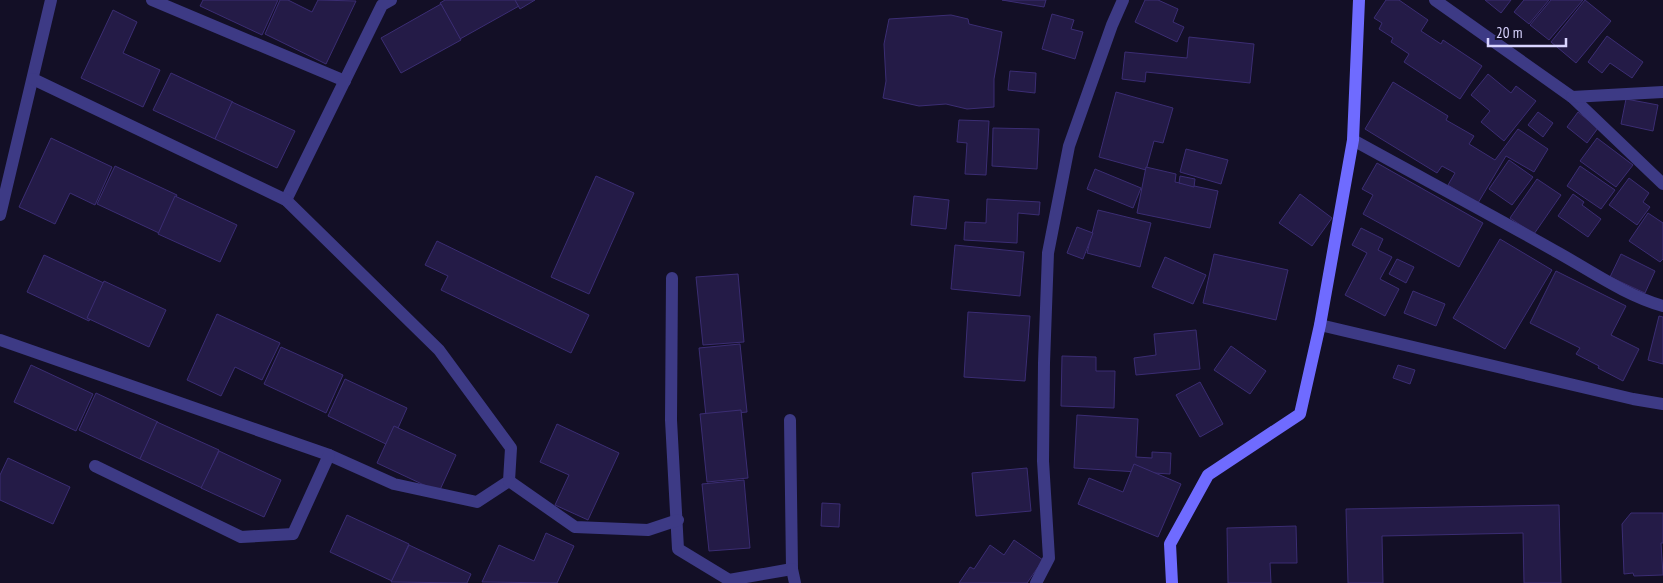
<svg xmlns="http://www.w3.org/2000/svg" width="1663" height="583" viewBox="0 0 1663 583" font-family="'PT Sans Narrow',sans-serif">
	<rect width="100%" height="100%" fill="#130f26"/>
	<!-- building -->
	<g fill="#241b47" stroke="#3b2d73">
		<polygon points="203,0 278,0 262,35 200,6"/>
		<polygon points="280,0 288,0 312,12 318,0 356,1 326,64 265,34"/>
		<polygon points="445,0 516,0 519,6 460,39 440,3"/>
		<polygon points="515,0 535,0 520,9"/>
		<polygon points="1002,0 1046,0 1044,7"/>
		<polygon points="1145,0 1158,0 1178,9 1173,22 1184,27 1177,42 1135,22"/>
		<polygon points="1386,0 1399,0 1428,20 1421,31 1441,44 1443,40 1482,66 1460,99 1404,62 1409,54 1391,42 1393,38 1379,29 1382,23 1374,18"/>
		<polygon points="1485,0 1511,0 1501,13"/>
		<polygon points="1524,0 1549,0 1529,24 1514,12"/>
		<polygon points="1551,0 1583,0 1549,40 1530,25"/>
		<polygon points="1585,0 1611,21 1576,63 1551,42"/>
		<polygon points="441,4 461,40 401,73 381,38"/>
		<polygon points="113,10 137,22 123,53 160,70 143,107 81,78"/>
		<polygon points="1052,14 1074,20 1071,29 1083,32 1075,59 1042,49"/>
		<polygon points="951,15 968,19 969,24 1002,32 994,79 994,107 967,109 946,104 919,106 883,98 886,81 884,44 889,19"/>
		<polygon points="1607,36 1643,62 1632,78 1610,63 1602,73 1588,62"/>
		<polygon points="1189,37 1254,44 1250,83 1146,72 1145,82 1122,79 1125,52 1187,58"/>
		<polygon points="1010,71 1036,73 1035,93 1008,90"/>
		<polygon points="171,73 233,102 215,139 153,110"/>
		<polygon points="1488,74 1511,93 1516,86 1536,101 1504,141 1481,122 1490,111 1471,95"/>
		<polygon points="1393,82 1448,116 1446,120 1474,136 1469,144 1495,160 1518,129 1548,149 1534,172 1506,156 1478,203 1448,185 1455,173 1442,166 1437,173 1365,129"/>
		<polygon points="1116,92 1173,108 1163,143 1154,141 1146,170 1099,157"/>
		<polygon points="1626,99 1658,105 1653,131 1621,124"/>
		<polygon points="232,102 295,131 277,168 215,139"/>
		<polygon points="1538,112 1553,123 1543,137 1528,125"/>
		<polygon points="1578,112 1598,128 1587,143 1567,127"/>
		<polygon points="959,120 989,121 986,175 965,174 967,143 957,142"/>
		<polygon points="993,128 1039,129 1037,169 992,166"/>
		<polygon points="51,138 112,167 95,205 70,193 55,224 19,207"/>
		<polygon points="1597,138 1633,165 1616,187 1580,161"/>
		<polygon points="1186,149 1228,160 1221,184 1180,172"/>
		<polygon points="1509,160 1533,177 1512,205 1489,189"/>
		<polygon points="1377,163 1483,223 1459,267 1363,214 1373,195 1362,189"/>
		<polygon points="115,166 177,195 159,233 97,204"/>
		<polygon points="1580,166 1615,190 1601,209 1567,186"/>
		<polygon points="1146,167 1176,174 1175,182 1218,191 1210,228 1137,213"/>
		<polygon points="1095,169 1141,188 1133,208 1087,189"/>
		<polygon points="596,176 634,193 589,294 551,277"/>
		<polygon points="1180,176 1195,179 1194,187 1179,183"/>
		<polygon points="1629,178 1649,193 1643,202 1650,207 1637,225 1609,205"/>
		<polygon points="1537,179 1561,195 1534,234 1510,218"/>
		<polygon points="1300,194 1332,218 1312,246 1279,223"/>
		<polygon points="1573,194 1584,202 1582,205 1601,219 1588,237 1558,216"/>
		<polygon points="175,196 237,225 220,262 158,234"/>
		<polygon points="914,196 949,200 946,229 911,225"/>
		<polygon points="987,199 1040,202 1039,215 1018,213 1017,243 964,240 965,222 986,223"/>
		<polygon points="1098,210 1151,223 1140,267 1087,253"/>
		<polygon points="1648,213 1663,223 1663,259 1660,262 1629,241"/>
		<polygon points="1077,227 1093,233 1083,259 1067,253"/>
		<polygon points="1361,228 1383,239 1378,250 1392,257 1380,279 1399,289 1385,316 1345,295 1367,253 1352,245"/>
		<polygon points="1500,239 1552,270 1505,349 1453,318"/>
		<polygon points="437,241 589,315 571,353 441,290 448,276 425,265"/>
		<polygon points="955,245 1024,252 1020,296 951,289"/>
		<polygon points="1214,254 1288,270 1276,320 1203,303"/>
		<polygon points="1621,254 1655,271 1645,293 1610,277"/>
		<polygon points="44,255 106,284 89,321 27,292"/>
		<polygon points="1165,257 1206,275 1193,304 1152,287"/>
		<polygon points="1397,259 1414,267 1406,283 1389,274"/>
		<polygon points="1556,271 1626,306 1611,335 1639,349 1623,381 1598,368 1599,366 1576,354 1580,348 1530,323"/>
		<polygon points="738,274 744,342 703,345 696,277"/>
		<polygon points="104,281 166,310 149,347 87,318"/>
		<polygon points="1413,291 1445,304 1436,326 1404,313"/>
		<polygon points="968,312 1030,316 1025,381 964,377"/>
		<polygon points="217,314 280,343 262,380 235,367 221,396 187,380"/>
		<polygon points="1659,316 1663,317 1663,364 1648,360"/>
		<polygon points="1196,330 1200,369 1136,375 1134,358 1156,355 1154,334"/>
		<polygon points="740,344 747,412 706,416 699,348"/>
		<polygon points="1231,346 1266,371 1250,394 1214,370"/>
		<polygon points="281,347 343,375 326,413 264,384"/>
		<polygon points="1062,356 1096,357 1096,371 1115,371 1114,408 1061,406"/>
		<polygon points="31,365 93,394 76,431 14,402"/>
		<polygon points="1398,365 1415,370 1410,384 1393,378"/>
		<polygon points="345,379 407,408 390,446 328,416"/>
		<polygon points="1200,382 1223,424 1200,437 1176,395"/>
		<polygon points="96,393 158,422 140,459 79,430"/>
		<polygon points="741,410 748,478 707,482 700,414"/>
		<polygon points="1077,415 1138,419 1136,457 1152,458 1152,452 1171,453 1170,474 1074,468"/>
		<polygon points="157,422 219,450 202,488 140,459"/>
		<polygon points="557,424 619,453 588,520 555,505 569,475 540,462"/>
		<polygon points="394,426 456,455 439,492 377,463"/>
		<polygon points="219,451 281,480 264,517 201,488"/>
		<polygon points="8,458 70,487 53,524 0,500 0,475"/>
		<polygon points="1134,464 1181,484 1158,537 1078,504 1089,478 1123,492"/>
		<polygon points="1027,468 1031,511 976,516 972,473"/>
		<polygon points="744,480 750,548 709,551 702,484"/>
		<polygon points="822,503 840,504 839,527 821,526"/>
		<polygon points="1559,505 1561,583 1524,583 1523,533 1382,536 1383,583 1348,583 1346,509"/>
		<polygon points="1631,513 1663,513 1663,543 1661,543 1663,575 1634,576 1633,573 1624,574 1622,524"/>
		<polygon points="347,515 409,544 392,581 330,552"/>
		<polygon points="1296,526 1297,563 1270,563 1271,583 1228,583 1227,528"/>
		<polygon points="546,533 574,546 557,583 482,582 499,545 534,561"/>
		<polygon points="1014,540 1043,560 1027,583 959,583 970,567 974,569 990,545 1004,555"/>
		<polygon points="409,545 471,574 467,583 391,582"/>
	</g>
	<g fill="none" stroke-linecap="round" stroke-linejoin="round">
		<!-- street -->
		<g stroke="#3d3a85" stroke-width="12">
			<polyline points="152,0 345,81"/>
			<polyline points="1435,0 1572,97 1663,184"/>
			<polyline points="1572,97 1663,92"/>
			<path d="M1353,140C1420,177 1488,213 1555,251C1590,270 1624,295 1663,306"/>
			<polyline points="286,200 382,5 391,0"/>
			<polyline points="0,215 51,0"/>
			<polyline points="672,278 671,420 678,549 729,580 792,569 790,420"/>
			<polyline points="1320,325 1633,399 1663,404"/>
			<polyline points="0,340 329,455 394,484 477,502 509,481 511,448 439,350 286,200 33,79"/>
			<polyline points="95,466 241,537 293,534 329,455"/>
			<polyline points="509,481 575,527 648,530 678,520"/>
			<polyline points="792,569 795,583"/>
			<polyline points="1036,583 1049,558 1043,461 1044,363 1048,253 1069,146 1112,25 1123,0"/>
		</g>
		<!-- secondary -->
		<polyline stroke="#6f6bff" stroke-width="12" points="1172,583 1170,544 1208,475 1300,414 1320,325 1353,140 1359,0"/>
	</g>
	<!-- scale -->
	<path d="M1488 38v8h78v-8" fill="none" stroke="#d9d4ff" stroke-width="2.5"/>
	<text x="1496" y="38" font-size="15" fill="#d9d4ff" stroke="#130f26" stroke-width="4" paint-order="stroke">20 m</text>
</svg>
